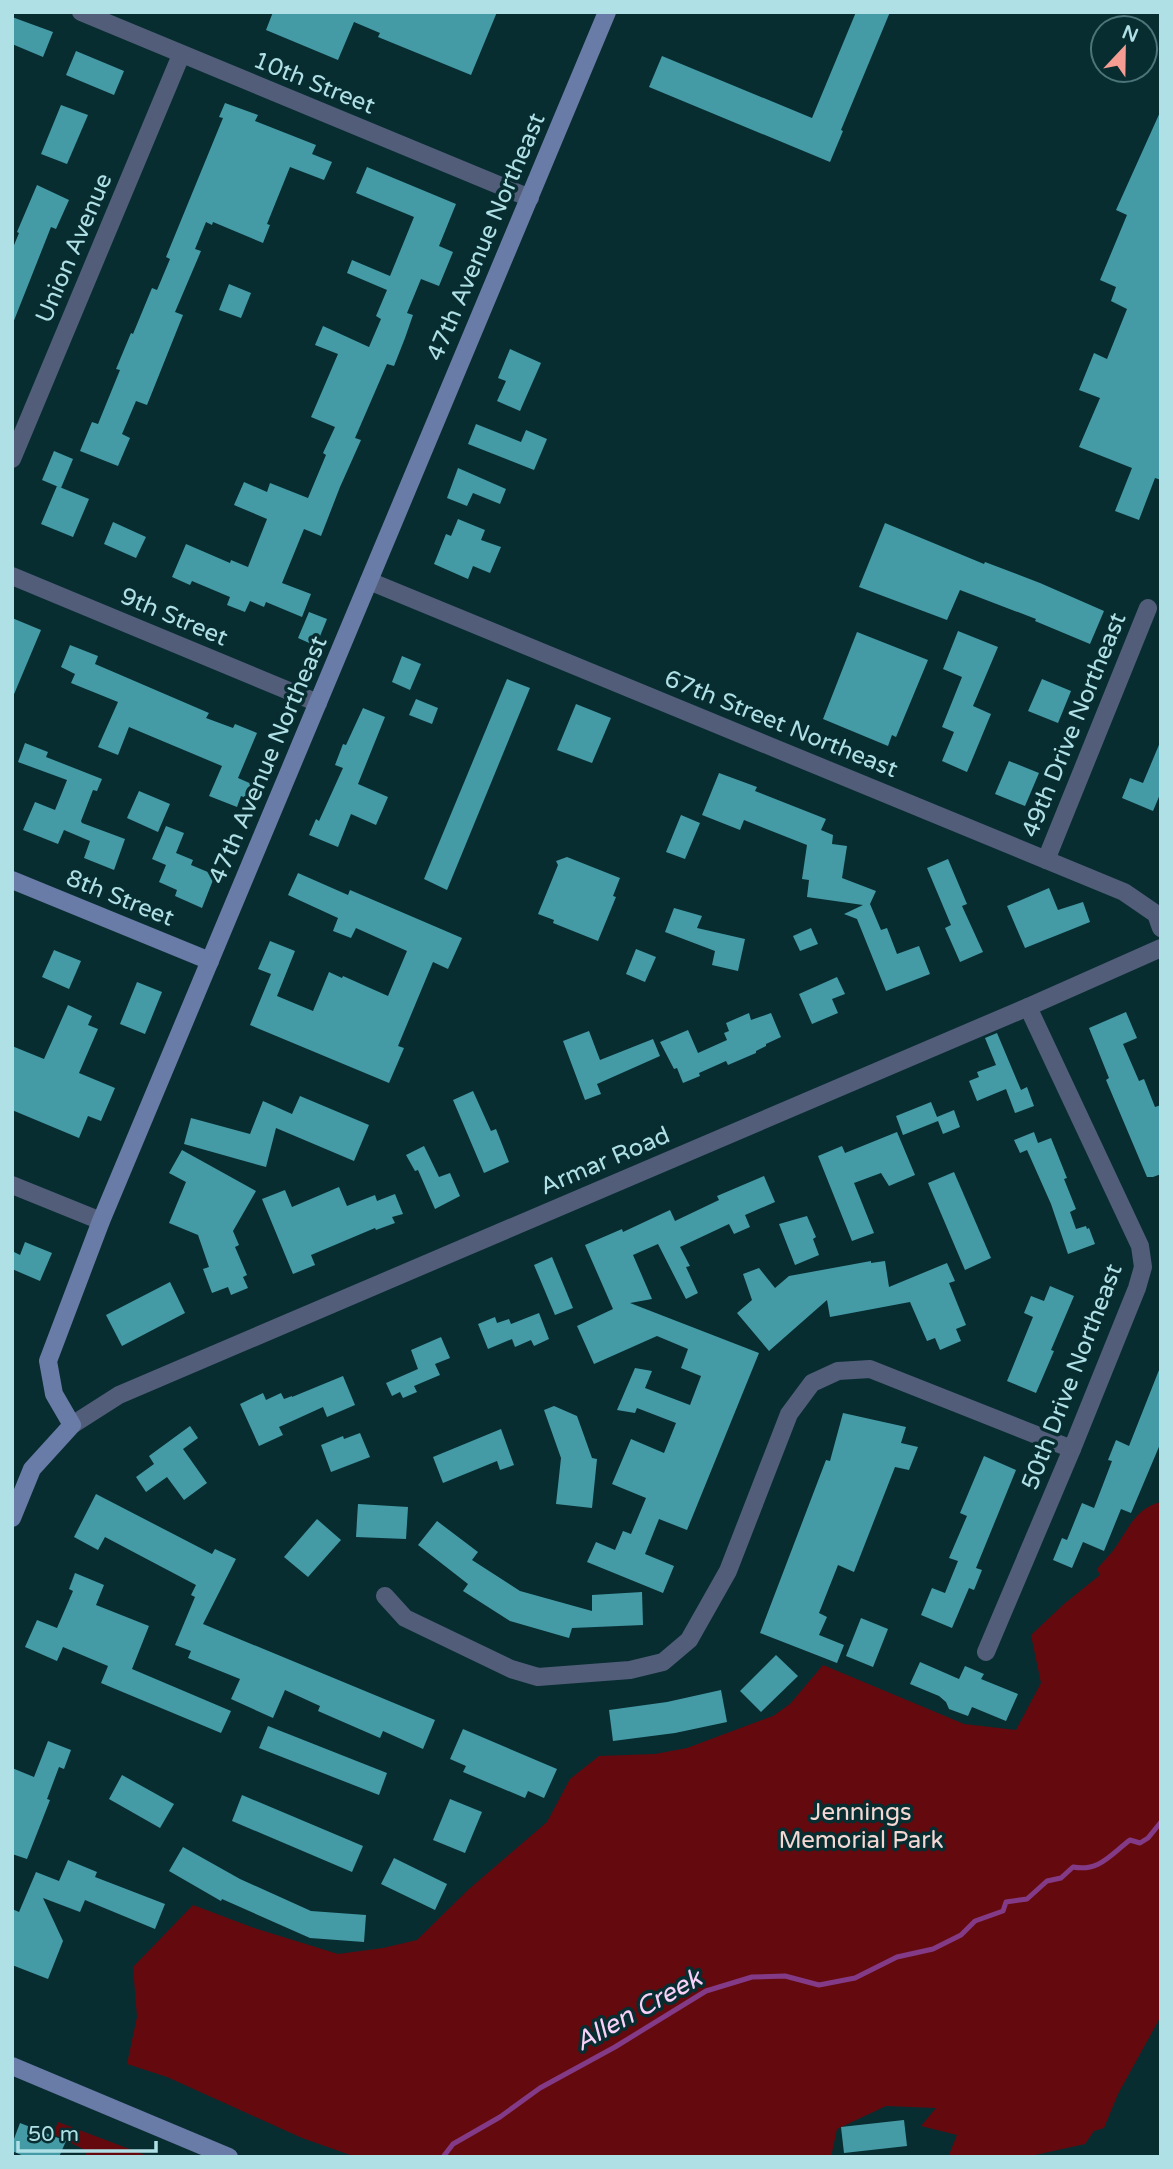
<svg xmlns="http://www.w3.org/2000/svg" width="1173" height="2169" viewBox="0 0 1173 2169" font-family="'Varela Round',sans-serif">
	<rect width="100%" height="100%" fill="#082d31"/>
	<!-- green -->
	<g fill="#640a0e">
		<path d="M1161,1502V2016L1118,2094L1104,2128L1094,2131L1085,2144L1026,2157H948L957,2135L921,2126L936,2108L886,2106L837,2129L831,2157H356L302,2138L167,2077L127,2064L137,2017L133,1967L193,1905L254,1928L338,1954L383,1948L417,1940L469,1889L547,1822L570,1779L599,1756L655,1754L687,1748L773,1716L790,1704L823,1665L964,1724L1016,1730L1041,1683L1031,1635L1064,1604L1100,1575L1097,1569C1102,1563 1107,1558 1112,1552C1127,1533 1134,1508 1161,1502Z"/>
		<polygon points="58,2122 148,2156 149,2157 85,2157 87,2151 53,2134"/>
	</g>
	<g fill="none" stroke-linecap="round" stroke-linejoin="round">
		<!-- stream -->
		<path stroke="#843b87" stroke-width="5" d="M443,2157L453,2144L500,2117L540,2088L615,2047L706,1991L752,1977L785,1976L819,1985L855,1978L897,1957L933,1949L961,1935L975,1921L1003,1911L1006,1902L1027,1899L1047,1881L1061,1878L1073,1867C1099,1872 1110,1855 1130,1840L1140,1843L1148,1838L1161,1822"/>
	</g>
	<!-- building -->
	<g fill="#449ba6">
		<polygon points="273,12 497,12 471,75 378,37 380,33 354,22 338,60 266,30"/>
		<polygon points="856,12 890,12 841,130 843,131 830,162 649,87 662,56 812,118"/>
		<polygon points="12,17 53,32 43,57 12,44"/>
		<polygon points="76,51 124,71 114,95 66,75"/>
		<polygon points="225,103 258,115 255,121 316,145 312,154 332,162 324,180 290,167 267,224 270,225 263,243 213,222 212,225 206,222 195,249 201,251 175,312 183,315 147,405 136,401 122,434 130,438 118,466 80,451 92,422 98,424 120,370 116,369 131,333 133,334 152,288 157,290 170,259 166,257 223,118 219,117"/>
		<polygon points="61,105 88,115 67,164 41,154"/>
		<polygon points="1161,110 1161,480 1155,478 1139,520 1115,511 1132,468 1079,447 1100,398 1079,390 1094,353 1107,359 1127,309 1111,301 1116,287 1100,280 1127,215 1116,210"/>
		<polygon points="367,167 456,204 439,246 453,252 439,286 421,279 407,313 413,315 405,338 394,366 387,364 355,438 361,440 340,487 321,536 304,529 282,583 311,594 302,617 266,602 264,607 250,601 245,612 227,605 230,597 192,581 190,585 172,577 186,544 230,563 231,560 248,567 267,519 234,505 244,482 267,492 270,483 308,498 326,455 323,453 335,427 311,417 338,354 315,345 323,326 369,347 381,319 376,316 387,290 347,273 352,260 390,276 414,217 356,193"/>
		<polygon points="37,185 69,200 56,229 51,227 13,323 12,250 19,233 17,232"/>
		<polygon points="229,284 251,293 241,318 219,310"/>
		<polygon points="510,349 541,363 520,411 497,401 506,381 498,378"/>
		<polygon points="476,424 521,442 526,430 547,439 534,470 468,444"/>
		<polygon points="54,451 73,459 61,488 42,480"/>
		<polygon points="458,468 506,489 500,504 473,493 467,506 447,498"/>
		<polygon points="57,486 89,499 73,537 41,524"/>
		<polygon points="458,519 485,530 481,540 501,547 490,573 473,566 468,579 434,564 446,534 451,536"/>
		<polygon points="113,522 146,537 136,558 104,544"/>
		<polygon points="885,523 984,564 985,562 1040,583 1104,611 1090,644 1035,621 1036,619 960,590 947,620 859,587"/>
		<polygon points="309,612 327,619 316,646 298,638"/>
		<polygon points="12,618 41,630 12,699"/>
		<polygon points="958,631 998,647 973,706 991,714 967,772 942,761 954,732 942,727 962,677 943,669"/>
		<polygon points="857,632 928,660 896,737 892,735 888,746 823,719"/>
		<polygon points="70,645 98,656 95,664 209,713 206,718 233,728 235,724 257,733 238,778 254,785 248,799 241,796 237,807 209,796 222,766 129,727 118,755 98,747 118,702 71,683 75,674 61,667"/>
		<polygon points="402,656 421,664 410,690 392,682"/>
		<polygon points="507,679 530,688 447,890 424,879"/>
		<polygon points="1042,679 1071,691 1058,723 1028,711"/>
		<polygon points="416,699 438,708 432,724 409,715"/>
		<polygon points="576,704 611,718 592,763 557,750"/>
		<polygon points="363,708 385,717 358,784 388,797 376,825 351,814 338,847 309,835 316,819 319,821 324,810 343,768 335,765 343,744 346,745"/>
		<polygon points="1161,740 1161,792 1153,811 1122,798 1130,778 1143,783"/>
		<polygon points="25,743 48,752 46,757 102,779 97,791 93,790 81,821 82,823 125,839 114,870 84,858 90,841 64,830 58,844 23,830 35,802 55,810 67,780 18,762"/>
		<polygon points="1009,761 1039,773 1025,806 995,794"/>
		<polygon points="719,773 757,787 755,791 826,819 821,830 833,835 832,844 847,846 842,878 876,891 870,904 881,930 887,928 897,954 919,946 930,974 886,991 857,919 844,914 863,905 807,897 809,880 802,879 807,845 744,820 740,830 702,815"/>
		<polygon points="139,791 170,804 158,832 127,818"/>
		<polygon points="681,815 700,823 685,859 666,852"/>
		<polygon points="166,826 184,833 176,853 193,860 191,865 215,875 202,908 175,896 177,890 159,882 166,865 152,859"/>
		<polygon points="567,857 620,878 613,896 616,897 598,941 553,923 554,920 538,914 558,865 556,861"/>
		<polygon points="948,859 967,904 962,906 983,952 960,962 945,928 951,925 927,868"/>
		<polygon points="298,873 348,895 350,890 462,938 448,969 433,962 398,1046 404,1048 389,1083 250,1025 271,974 258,969 270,941 295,951 277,996 313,1011 329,972 342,978 343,976 388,996 407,951 356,928 351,938 333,931 338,918 288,895"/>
		<polygon points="1049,888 1058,910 1083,902 1090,922 1025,948 1007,906"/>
		<polygon points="674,908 702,916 697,928 745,939 738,971 712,965 715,951 665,932"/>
		<polygon points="811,928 818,944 800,951 793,936"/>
		<polygon points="636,949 656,957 645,982 626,974"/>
		<polygon points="54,950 81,961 69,989 42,977"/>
		<polygon points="837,977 845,994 832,999 838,1013 812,1024 799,994"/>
		<polygon points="137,982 162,992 145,1034 120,1024"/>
		<polygon points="68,1005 92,1016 88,1025 98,1029 79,1073 115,1088 101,1121 88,1116 79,1138 12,1110 12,1046 44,1059"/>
		<polygon points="1126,1012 1137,1038 1123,1044 1139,1081 1144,1079 1155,1107 1161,1105 1161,1174 1153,1177 1147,1177 1106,1080 1109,1078 1089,1028"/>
		<polygon points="749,1013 751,1020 771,1013 781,1037 766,1044 766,1046 756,1051 756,1053 728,1065 726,1061 699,1073 700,1076 683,1083 677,1068 674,1069 660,1042 688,1030 698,1053 727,1040 724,1033 729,1031 726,1023"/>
		<polygon points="589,1031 600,1060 653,1039 660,1056 597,1084 601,1094 585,1100 563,1041"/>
		<polygon points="997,1033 1021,1090 1027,1087 1034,1106 1015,1113 1006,1089 977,1101 969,1081 979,1077 977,1072 996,1065 985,1038"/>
		<polygon points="473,1091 491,1131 496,1129 509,1162 484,1173 453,1100"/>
		<polygon points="300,1096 369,1125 354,1161 276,1128 266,1167 184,1144 191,1118 250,1134 263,1101 292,1114"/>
		<polygon points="931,1102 937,1117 954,1110 960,1127 943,1134 938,1121 903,1135 896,1116"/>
		<polygon points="897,1132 915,1175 889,1186 881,1173 854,1183 874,1233 852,1241 818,1156 842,1146 845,1153"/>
		<polygon points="1034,1132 1038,1143 1051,1138 1067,1178 1064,1179 1076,1209 1070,1212 1076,1229 1086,1226 1087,1229 1089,1228 1095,1244 1068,1254 1051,1204 1027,1150 1020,1153 1014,1140"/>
		<polygon points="424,1146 439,1177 450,1173 460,1196 435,1209 418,1170 415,1171 406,1155"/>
		<polygon points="182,1150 256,1191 233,1231 239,1245 235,1247 247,1275 243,1277 248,1288 231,1295 228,1287 212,1293 203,1269 209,1267 198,1235 169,1223 186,1182 169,1173"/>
		<polygon points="954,1172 991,1258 965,1270 928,1183"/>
		<polygon points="764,1176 775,1202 745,1215 750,1227 734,1234 729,1224 680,1247 690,1266 686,1267 698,1293 686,1299 658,1244 633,1255 652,1299 630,1303 759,1353 687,1530 659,1519 645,1554 674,1566 663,1593 587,1562 596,1542 615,1550 623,1531 631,1534 646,1498 612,1484 631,1439 664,1453 676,1423 637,1408 635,1413 617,1410 635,1368 652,1371 645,1388 690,1405 701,1376 681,1368 688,1349 657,1336 594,1364 577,1326 613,1309 585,1245 622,1229 623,1232 670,1210 675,1221 719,1200 717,1196"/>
		<polygon points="339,1187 347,1206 375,1195 377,1201 395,1194 403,1214 392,1217 395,1223 376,1230 375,1228 311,1255 315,1265 293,1274 262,1199 285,1190 292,1207"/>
		<polygon points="807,1216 816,1237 813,1239 819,1255 795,1265 779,1224"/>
		<polygon points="25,1242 52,1253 40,1281 12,1269 12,1251 20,1255"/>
		<polygon points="552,1257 573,1308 555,1315 534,1265"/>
		<polygon points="871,1261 871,1263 885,1261 889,1287 947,1263 955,1281 949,1283 966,1325 956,1329 961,1341 940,1350 935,1338 927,1341 910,1302 830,1317 827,1300 769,1351 737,1313 752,1300 743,1274 759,1268 775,1288 789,1276"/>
		<polygon points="170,1282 185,1313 122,1346 106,1315"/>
		<polygon points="1050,1286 1074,1296 1051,1350 1054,1351 1036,1393 1007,1381 1033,1317 1024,1313 1031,1296 1044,1301"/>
		<polygon points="539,1313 549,1339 534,1346 531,1340 515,1347 512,1339 488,1349 478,1324 495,1317 497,1323 509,1319 511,1324"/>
		<polygon points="441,1337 450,1358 435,1364 440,1375 414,1386 417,1392 403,1398 400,1392 392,1396 386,1383 418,1369 411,1350"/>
		<polygon points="1161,1365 1161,1442 1131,1513 1121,1509 1104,1551 1083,1542 1072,1568 1053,1560 1062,1538 1067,1540 1082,1503 1094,1508 1112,1461 1108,1460 1116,1440 1129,1446"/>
		<polygon points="343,1376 355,1405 327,1417 323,1407 279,1427 283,1435 259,1446 240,1404 263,1393 266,1400 281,1393 284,1399 292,1396 292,1397"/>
		<polygon points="554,1406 577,1416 592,1458 597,1459 592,1508 556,1504 561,1458 544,1410"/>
		<polygon points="843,1413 906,1427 901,1443 918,1447 909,1470 895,1467 854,1572 838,1565 819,1613 827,1617 819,1635 844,1645 837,1663 760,1633 826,1460 830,1461"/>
		<polygon points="190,1426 198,1438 183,1449 207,1483 184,1500 167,1477 146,1492 136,1477 154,1464 149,1456"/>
		<polygon points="501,1429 514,1465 500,1470 497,1461 443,1483 433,1457"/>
		<polygon points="360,1433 370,1457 331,1472 321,1445 343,1436 344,1439"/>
		<polygon points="984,1456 1016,1470 976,1568 982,1570 974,1590 969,1588 952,1628 921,1615 932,1588 945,1593 958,1561 949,1558 967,1516 960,1513"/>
		<polygon points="96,1494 212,1554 215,1549 236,1559 203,1624 435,1720 423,1749 383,1731 380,1738 318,1711 320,1706 285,1690 273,1718 231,1699 240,1679 188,1658 191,1651 175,1645 195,1597 191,1595 196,1585 105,1537 98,1550 74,1537"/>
		<polygon points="358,1504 408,1507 406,1539 356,1537"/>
		<polygon points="317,1519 341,1540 308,1577 284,1557"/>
		<polygon points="437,1521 478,1552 472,1560 520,1591 592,1611 592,1595 642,1592 643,1625 572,1628 569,1638 510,1621 463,1591 468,1584 418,1545"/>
		<polygon points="75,1573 104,1585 96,1605 149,1626 132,1669 231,1711 221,1733 101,1683 108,1666 63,1647 57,1661 25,1647 37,1620 57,1628 73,1591 69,1589"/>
		<polygon points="861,1618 888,1629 873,1667 846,1656"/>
		<polygon points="776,1655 798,1676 761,1712 740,1691"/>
		<polygon points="920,1662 959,1679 965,1666 984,1674 981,1679 1018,1694 1006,1721 972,1707 968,1716 949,1709 946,1702 939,1696 910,1684"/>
		<polygon points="721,1690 727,1722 675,1733 613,1741 609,1710 667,1702"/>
		<polygon points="268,1726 387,1773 379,1795 259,1748"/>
		<polygon points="463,1729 557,1769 544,1798 528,1791 525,1798 463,1772 466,1766 450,1759"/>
		<polygon points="48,1741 71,1750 64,1769 59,1767 47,1799 50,1800 27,1859 12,1854 12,1768 34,1777"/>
		<polygon points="122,1775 174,1804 160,1828 109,1799"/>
		<polygon points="242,1795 363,1846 352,1872 232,1821"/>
		<polygon points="450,1799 482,1812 465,1853 433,1840"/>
		<polygon points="183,1847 240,1879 311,1911 366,1915 364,1942 310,1938 222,1899 221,1901 169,1871"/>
		<polygon points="394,1858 447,1884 435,1910 381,1884"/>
		<polygon points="68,1860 97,1872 95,1877 165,1904 155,1929 85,1900 80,1912 43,1898 63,1941 48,1979 12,1965 12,1909 19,1912 36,1872 59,1881"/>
		<polygon points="904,2120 907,2146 844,2153 841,2127"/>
		<polygon points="20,2123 66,2141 59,2157 26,2157 12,2151 12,2144"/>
	</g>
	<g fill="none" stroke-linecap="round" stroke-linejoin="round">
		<!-- street -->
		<g stroke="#525e79" stroke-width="18">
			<polyline points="81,12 530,198"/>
			<polyline points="12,459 181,55"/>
			<polyline points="12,576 318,703"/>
			<polyline points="369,581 1124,892 1156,914 1161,928"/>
			<polyline points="1046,860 1148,608"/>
			<polyline points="12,1185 101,1221"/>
			<polyline points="72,1425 119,1395 1028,1007 1161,948"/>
			<polyline points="385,1596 405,1618 511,1669 538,1677 630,1670 663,1662 689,1640 728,1571 789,1414 812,1383 838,1371 870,1369 1072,1449"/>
			<polyline points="986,1652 1072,1449 1137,1288 1143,1267 1140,1246 1028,1007"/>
		</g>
		<!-- secondary -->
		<g stroke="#697ca7" stroke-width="18">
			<polyline points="12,880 210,961"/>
			<polyline points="12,1518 32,1469 72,1425 54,1394 48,1361 101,1221 607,12"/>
			<polyline points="12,2066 229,2157"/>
		</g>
	</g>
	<g text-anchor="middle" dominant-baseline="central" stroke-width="7" stroke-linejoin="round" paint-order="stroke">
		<!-- street labels -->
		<g font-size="24" fill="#afe0e6" stroke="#082d31">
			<text transform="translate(314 83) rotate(22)">10th Street</text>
			<text transform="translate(486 237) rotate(-67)">47th Avenue Northeast</text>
			<text transform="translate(74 248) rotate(-67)">Union Avenue</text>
			<text transform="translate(174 617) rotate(23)">9th Street</text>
			<text transform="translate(781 724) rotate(22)">67th Street Northeast</text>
			<text transform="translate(1074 725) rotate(-68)">49th Drive Northeast</text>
			<text transform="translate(268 760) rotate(-67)">47th Avenue Northeast</text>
			<text transform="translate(120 898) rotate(22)">8th Street</text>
			<text transform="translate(605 1161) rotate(-23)">Armar Road</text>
			<text transform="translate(1072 1377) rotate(-69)">50th Drive Northeast</text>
		</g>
		<!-- park labels -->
		<g font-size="24" fill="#f5d7d3" stroke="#082d31">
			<text x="861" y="1812">Jennings<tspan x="861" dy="28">Memorial Park</tspan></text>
		</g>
		<!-- water labels -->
		<g font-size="26" font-style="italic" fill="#f8d0f8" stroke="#082d31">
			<text transform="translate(638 2010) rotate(-29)">Allen Creek</text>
		</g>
	</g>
	<!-- border -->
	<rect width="1173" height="2169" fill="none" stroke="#afe0e6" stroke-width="28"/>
	<!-- north arrow -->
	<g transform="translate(1124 49) rotate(22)"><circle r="33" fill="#082d31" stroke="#4b7579" stroke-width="2"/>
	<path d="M0-5L12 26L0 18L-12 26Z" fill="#f59c93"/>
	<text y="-10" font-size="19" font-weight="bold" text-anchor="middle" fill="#afe0e6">N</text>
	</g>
	<!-- scale -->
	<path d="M18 2141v10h138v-10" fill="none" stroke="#afe0e6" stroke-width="3.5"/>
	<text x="28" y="2141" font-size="21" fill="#afe0e6" stroke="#082d31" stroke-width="5" paint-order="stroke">50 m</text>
</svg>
